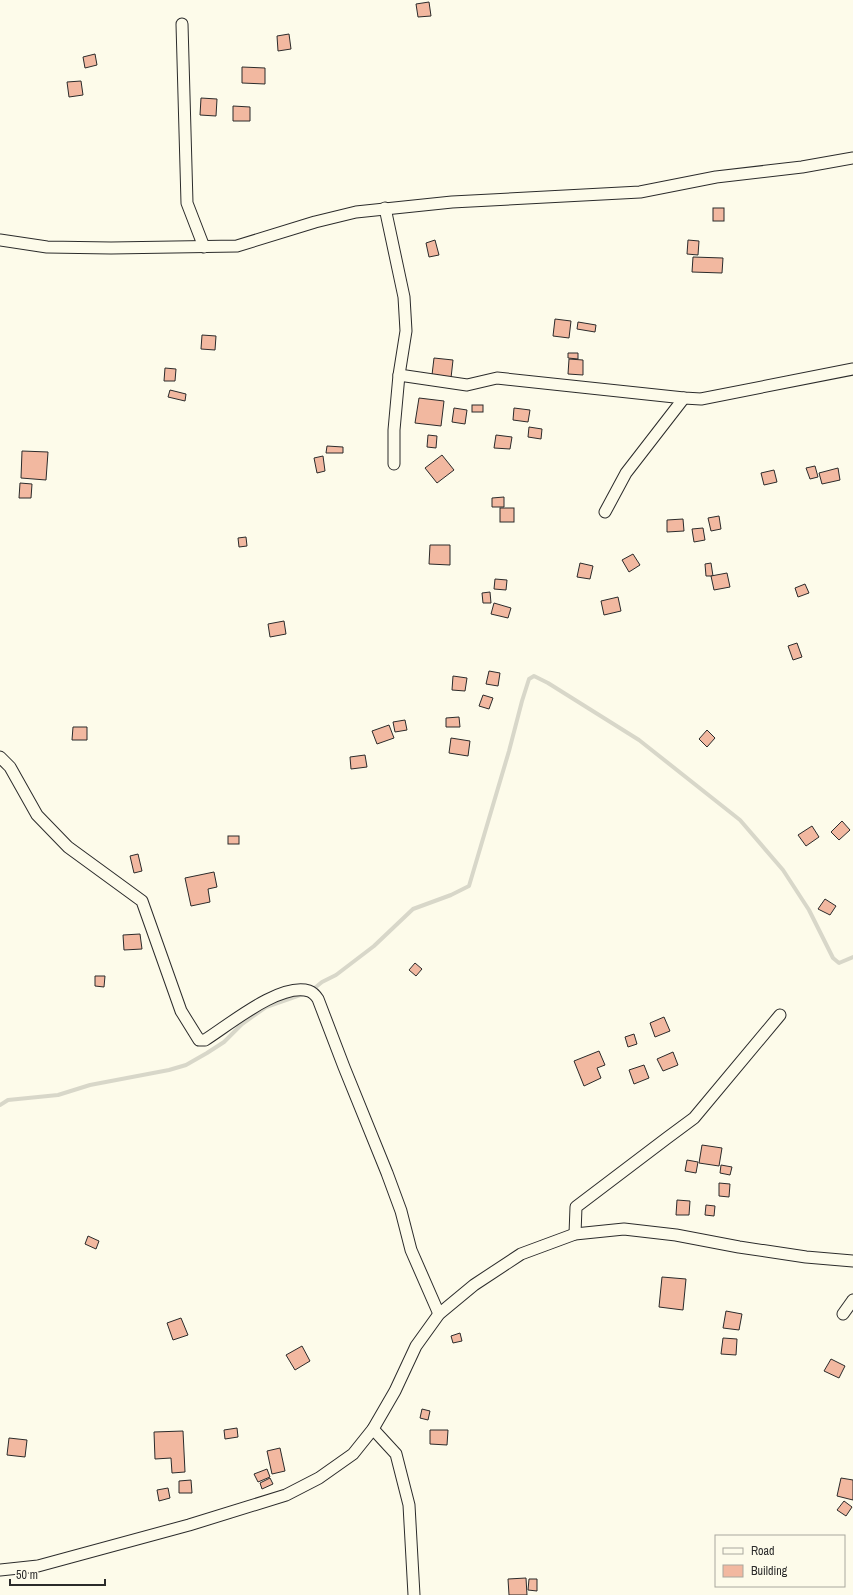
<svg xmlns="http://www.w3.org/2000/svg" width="853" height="1595" viewBox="0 0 853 1595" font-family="'Archivo Narrow',sans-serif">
	<rect width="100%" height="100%" fill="#fdfbea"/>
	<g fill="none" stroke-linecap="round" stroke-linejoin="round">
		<!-- stream -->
		<g stroke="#d8d7c9" stroke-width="4">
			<polyline points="311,991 322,982 336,975 374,946 413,909 451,895 469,886 509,751 522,701 529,679 534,676 548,683 639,740 740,820 783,870 809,910 833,958 839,963 853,957"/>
			<polyline points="0,1105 8,1100 58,1095 90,1085 169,1070 186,1065 207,1053 224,1042 242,1024 266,1007 303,994"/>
		</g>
	</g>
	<!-- building -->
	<g fill="#f2b8a0" stroke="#2b2b2b">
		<polygon points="429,2 431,16 418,17 416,4"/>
		<polygon points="289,34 291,49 278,51 277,36"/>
		<polygon points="95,54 97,65 85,68 83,57"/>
		<polygon points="242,67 265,68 265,84 242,83"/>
		<polygon points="81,81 83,95 69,97 67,82"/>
		<polygon points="201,98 217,99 216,116 200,115"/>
		<polygon points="233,106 250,107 250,121 233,121"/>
		<rect x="713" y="208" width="11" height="13"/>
		<polygon points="435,240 439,255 429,257 426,243"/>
		<polygon points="688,240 699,241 698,255 687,254"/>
		<polygon points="693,257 723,258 722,273 692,272"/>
		<polygon points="555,319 571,321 569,338 553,336"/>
		<polygon points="578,322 596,325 595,332 577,329"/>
		<polygon points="202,335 216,336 215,350 201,349"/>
		<polygon points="568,353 578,353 578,359 568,358"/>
		<polygon points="434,358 453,360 451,378 432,375"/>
		<polygon points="569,359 583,360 583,375 568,374"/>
		<polygon points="165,368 176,369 175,381 164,381"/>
		<polygon points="170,390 186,394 185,401 168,397"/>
		<polygon points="419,398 444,401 441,426 415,423"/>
		<rect x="472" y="405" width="11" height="7"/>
		<polygon points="454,408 467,410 465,424 452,422"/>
		<polygon points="514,408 530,410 528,422 513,420"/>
		<polygon points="529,427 542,429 541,439 528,437"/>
		<polygon points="428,435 437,436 436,448 427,447"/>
		<polygon points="496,435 512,437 510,449 494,448"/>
		<polygon points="327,446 343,447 343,453 326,453"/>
		<polygon points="22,451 48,452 46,480 21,478"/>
		<polygon points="442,455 454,470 437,483 425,468"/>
		<polygon points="323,456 325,471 317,473 314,458"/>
		<polygon points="815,466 818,477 810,479 806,468"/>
		<polygon points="838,468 840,480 822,484 819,473"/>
		<polygon points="774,470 777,482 764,485 761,473"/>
		<polygon points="20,483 32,484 31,498 19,498"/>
		<polygon points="504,497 504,507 492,507 492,498"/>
		<rect x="500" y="508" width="14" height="14"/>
		<polygon points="719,516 721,529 711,531 708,518"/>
		<polygon points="683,519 684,531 667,532 667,520"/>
		<polygon points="703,528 705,540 694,542 692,529"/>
		<polygon points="246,537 247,546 239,547 238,538"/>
		<polygon points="430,545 450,545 450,565 429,564"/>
		<polygon points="633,554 640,565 629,572 622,560"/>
		<polygon points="580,563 593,566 590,579 577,577"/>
		<polygon points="711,563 713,576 706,576 705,564"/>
		<polygon points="727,573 730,587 714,590 711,576"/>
		<polygon points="495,579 507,580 506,590 494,589"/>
		<polygon points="805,584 809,593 798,597 795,588"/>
		<polygon points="490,592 491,603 483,603 482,593"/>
		<polygon points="618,597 621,611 604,615 601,601"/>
		<polygon points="494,603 511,608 508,618 491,614"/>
		<polygon points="284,621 286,634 270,637 268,624"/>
		<polygon points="797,643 802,657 793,660 788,646"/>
		<polygon points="489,671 500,673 498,686 486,684"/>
		<polygon points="453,676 467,678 465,691 452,690"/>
		<polygon points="483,695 493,698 489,709 479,706"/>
		<polygon points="459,717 460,727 446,727 446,718"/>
		<polygon points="405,720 407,730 395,732 393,722"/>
		<polygon points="389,725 394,738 377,744 372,731"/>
		<polygon points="73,727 87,727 87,740 72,740"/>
		<polygon points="707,730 715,738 707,747 699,739"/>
		<polygon points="451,738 470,741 468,756 449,753"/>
		<polygon points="365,755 367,767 351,769 350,757"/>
		<polygon points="842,821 850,830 839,840 831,832"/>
		<polygon points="812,826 819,837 806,846 798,835"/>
		<rect x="228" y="836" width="11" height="8"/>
		<polygon points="138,854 142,871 134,873 130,856"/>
		<polygon points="214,872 217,887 208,889 210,902 191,906 185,878"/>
		<polygon points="825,899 836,906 830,915 818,909"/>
		<polygon points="140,934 142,949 124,950 123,935"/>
		<polygon points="415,963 422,969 416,976 409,970"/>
		<polygon points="95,976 105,976 104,987 95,986"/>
		<polygon points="664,1017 670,1031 655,1037 650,1023"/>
		<polygon points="634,1034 637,1044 628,1047 625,1037"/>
		<polygon points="599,1051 605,1065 597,1068 601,1078 584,1086 574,1061"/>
		<polygon points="673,1052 678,1065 663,1071 657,1059"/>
		<polygon points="644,1065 649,1078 634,1084 629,1070"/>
		<polygon points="702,1145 722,1148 719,1166 699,1163"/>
		<polygon points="687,1160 698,1162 696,1173 685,1171"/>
		<polygon points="721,1165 732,1167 730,1175 720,1173"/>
		<polygon points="719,1183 730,1184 729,1197 719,1196"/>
		<polygon points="677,1200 690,1201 689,1215 676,1215"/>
		<polygon points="706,1205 715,1206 714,1216 705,1215"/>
		<polygon points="88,1236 99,1241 96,1249 85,1244"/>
		<polygon points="662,1277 686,1279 683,1310 659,1307"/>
		<polygon points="726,1311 742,1314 739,1330 723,1328"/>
		<polygon points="181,1318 188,1335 173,1340 167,1323"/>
		<polygon points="460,1333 462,1341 453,1343 451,1336"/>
		<polygon points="723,1338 737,1339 736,1355 721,1354"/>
		<polygon points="302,1346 310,1361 295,1370 286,1355"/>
		<polygon points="831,1359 845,1366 839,1378 824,1371"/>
		<polygon points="422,1409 430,1411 428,1420 420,1418"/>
		<polygon points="237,1428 238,1437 225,1439 224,1430"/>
		<polygon points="430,1430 448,1430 447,1445 430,1444"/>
		<polygon points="183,1431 185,1472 172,1473 171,1458 155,1459 154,1432"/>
		<polygon points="9,1438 27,1440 25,1457 7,1455"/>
		<polygon points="280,1448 285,1471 272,1474 267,1451"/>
		<polygon points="267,1469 270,1477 258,1482 254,1474"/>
		<polygon points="270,1478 273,1484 262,1489 260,1483"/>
		<polygon points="841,1478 853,1480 853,1500 837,1496"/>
		<polygon points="191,1480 192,1493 179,1493 179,1481"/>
		<polygon points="168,1488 170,1498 159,1501 157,1490"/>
		<polygon points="844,1501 852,1507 846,1516 837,1510"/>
		<polygon points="526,1578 527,1595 509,1595 508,1579"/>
		<polygon points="529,1579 537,1579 537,1591 528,1590"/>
	</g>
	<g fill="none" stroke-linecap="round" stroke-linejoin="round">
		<defs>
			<g id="street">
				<polyline points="182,24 187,203 204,247"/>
				<polyline points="385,208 404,297 406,331 399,375 394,430 394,464"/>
				<polyline points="0,240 47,247 111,248 237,246 315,222 356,212 452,202 640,192 716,177 802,167 853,158"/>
				<polyline points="399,375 467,385 497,378 684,398 701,399 853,369"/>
				<polyline points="605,512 626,473 684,398"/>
				<path d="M0,757L10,767L37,815L68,847L142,901L181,1011L199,1040H205C229,1025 280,982 309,991C312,992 316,996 318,999L344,1067L387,1173L401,1211L411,1250L439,1314"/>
				<polyline points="575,1234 576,1207 667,1138 694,1118 780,1015"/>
				<polyline points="843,1314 853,1300"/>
				<polyline points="373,1429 396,1454 409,1505 414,1595"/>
				<polyline points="0,1570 38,1566 189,1525 286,1495 319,1478 353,1454 373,1429 395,1391 416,1346 439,1314 474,1285 521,1254 575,1234 624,1229 676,1235 739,1247 806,1257 853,1261"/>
			</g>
		</defs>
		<!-- street casing -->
		<use href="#street" stroke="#2b2b2b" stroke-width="13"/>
		<!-- street -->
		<use href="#street" stroke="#fdfbea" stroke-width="11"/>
	</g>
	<!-- legend -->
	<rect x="715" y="1535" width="130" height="52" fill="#fdfbea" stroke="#a9a89e"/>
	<rect x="723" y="1548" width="20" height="6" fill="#fdfbea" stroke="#a9a89e"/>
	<text x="751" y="1555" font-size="12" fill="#2b2b2b">Road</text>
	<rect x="723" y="1565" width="20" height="12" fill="#f2b8a0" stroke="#a9a89e"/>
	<text x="751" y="1575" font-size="12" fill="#2b2b2b">Building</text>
	<!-- scale -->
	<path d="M10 1579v6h95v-6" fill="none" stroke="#2b2b2b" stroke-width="2"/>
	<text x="16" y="1579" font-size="12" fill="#2b2b2b" stroke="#fdfbea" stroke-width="3" paint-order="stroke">50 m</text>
</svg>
